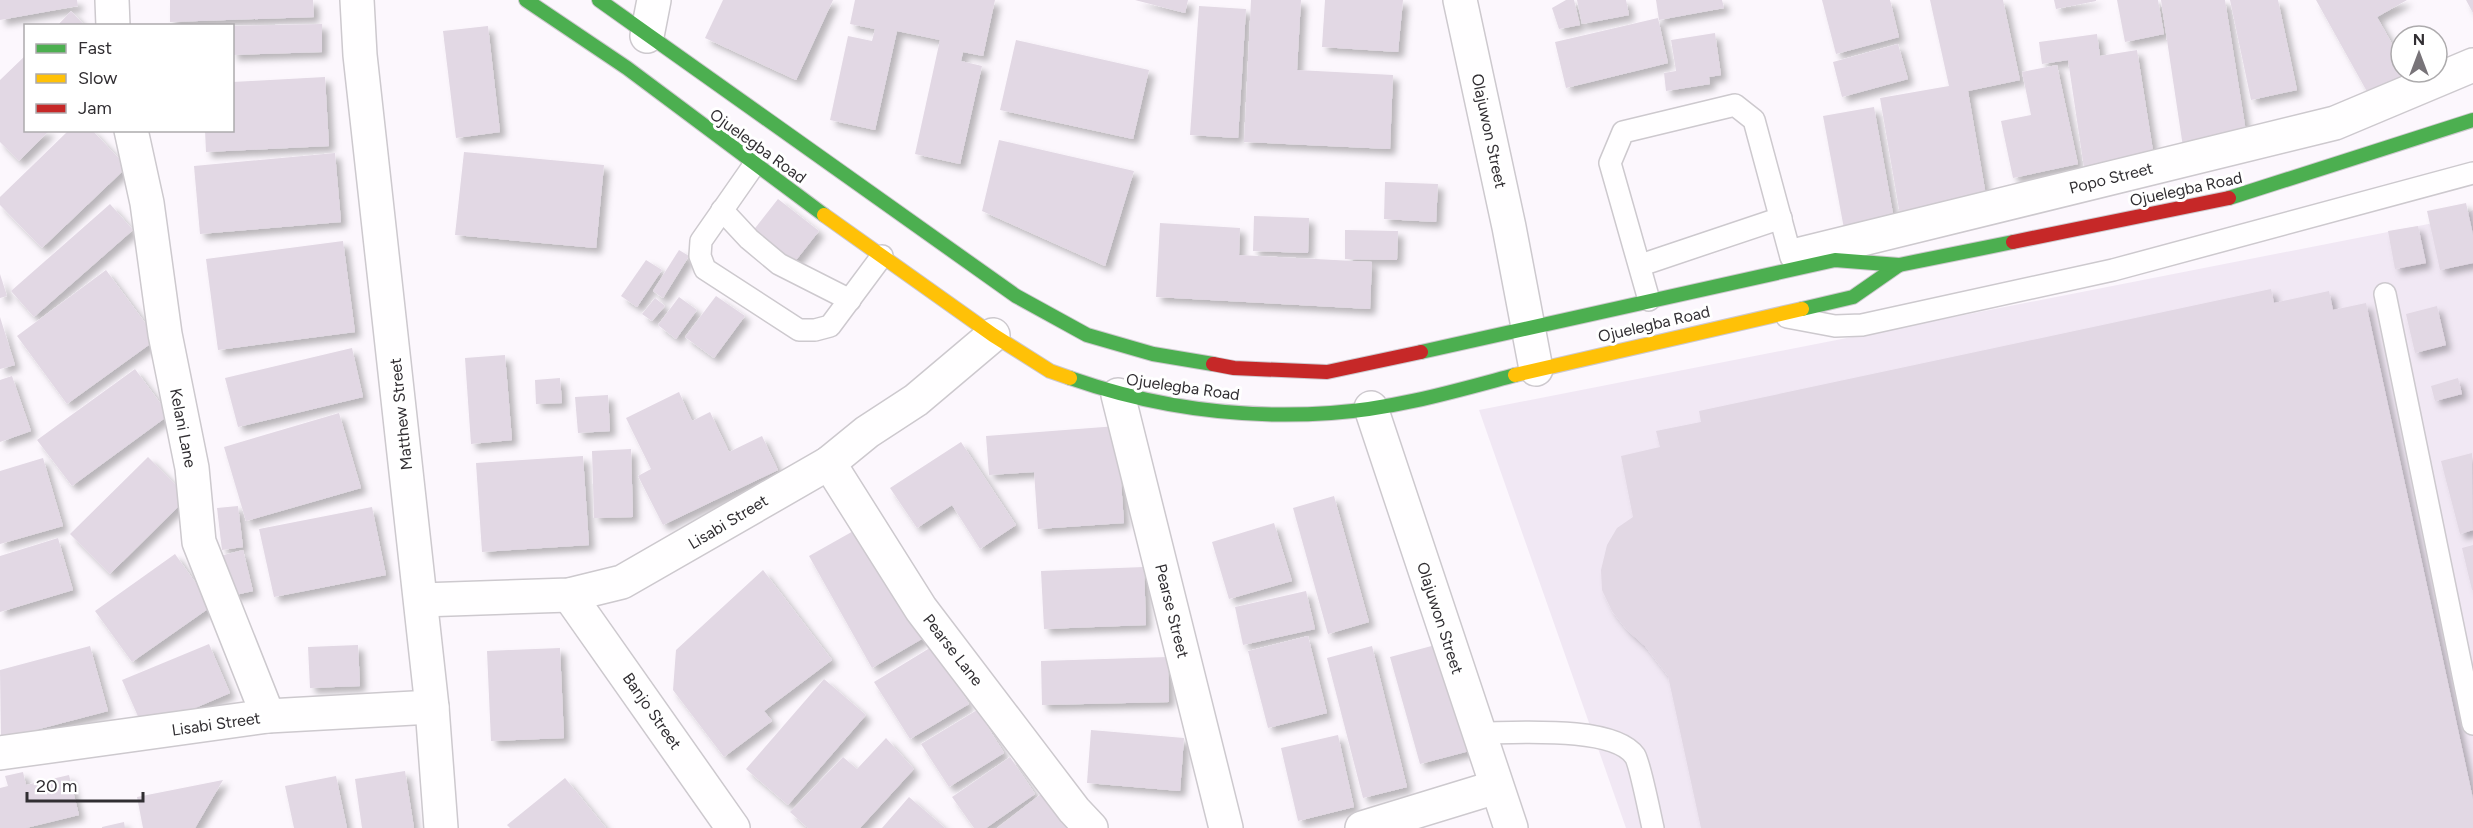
<svg xmlns="http://www.w3.org/2000/svg" width="2473" height="828" viewBox="0 0 2473 828" font-family="Figtree,sans-serif">
	<defs>
		<filter id="shadow"><feDropShadow dx="5.5" dy="5.5" stdDeviation="3" flood-color="#0004"/></filter>
	</defs>
	<rect width="100%" height="100%" fill="#fcf7fd"/>
	<!-- built -->
	<polygon fill="#f1e8f4" points="2473,210 2473,828 1626,828 1479,410 2459,218"/>
	<!-- building -->
	<g fill="#e2d8e4" filter="url(#shadow)">
		<polygon points="0,0 77,0 78,6 0,20"/>
		<polygon points="170,0 313,0 314,17 170,22"/>
		<polygon points="723,0 833,0 796,80 705,38"/>
		<polygon points="855,0 995,0 983,56 963,52 961,61 982,66 960,164 915,154 940,40 897,31 875,130 830,120 848,36 872,41 875,29 850,24"/>
		<polygon points="1135,0 1188,0 1185,13"/>
		<polygon points="1251,0 1301,0 1297,70 1393,75 1390,149 1244,142"/>
		<polygon points="1325,0 1403,0 1398,52 1322,47"/>
		<polygon points="1566,0 1574,0 1580,25 1559,29 1552,8"/>
		<polygon points="1577,0 1626,0 1629,15 1582,24"/>
		<polygon points="1656,0 1722,0 1724,8 1659,20"/>
		<polygon points="1822,0 1890,0 1899,37 1836,54"/>
		<polygon points="1930,0 2003,0 2020,80 1968,91 1988,207 1901,221 1880,98 1949,86"/>
		<polygon points="2054,0 2096,0 2096,1 2056,9"/>
		<polygon points="2117,0 2158,0 2164,34 2125,42"/>
		<polygon points="2161,0 2225,0 2247,138 2183,147"/>
		<polygon points="2230,0 2278,0 2297,90 2251,100"/>
		<polygon points="2316,0 2407,0 2377,17 2401,60 2401,72 2408,72 2410,75 2370,97"/>
		<polygon points="2466,0 2473,0 2473,13"/>
		<polygon points="1199,6 1246,9 1238,138 1190,135"/>
		<polygon points="71,11 85,26 57,26"/>
		<polygon points="1658,18 1668,63 1566,88 1555,42"/>
		<polygon points="322,24 322,52 232,55 232,26"/>
		<polygon points="488,26 500,132 456,138 443,31"/>
		<polygon points="1715,33 1721,75 1709,77 1710,84 1666,91 1664,73 1676,71 1671,40"/>
		<polygon points="2097,34 2100,56 2137,50 2154,157 2084,168 2068,60 2042,64 2039,42"/>
		<polygon points="1016,40 1149,70 1133,139 1000,110"/>
		<polygon points="1898,44 1908,79 1842,97 1833,62"/>
		<polygon points="26,55 26,130 50,130 19,161 0,142 0,80"/>
		<polygon points="2057,65 2078,164 2013,178 2001,121 2031,115 2022,72"/>
		<polygon points="325,77 329,146 206,152 205,130 232,130 232,82"/>
		<polygon points="1874,107 1895,225 1845,234 1823,116"/>
		<polygon points="69,130 92,130 127,167 42,248 0,205 0,197"/>
		<polygon points="999,140 1134,171 1105,266 982,211"/>
		<polygon points="464,152 604,165 596,248 455,235"/>
		<polygon points="335,153 341,222 200,234 194,166"/>
		<polygon points="1385,182 1438,184 1436,222 1384,219"/>
		<polygon points="778,199 819,231 793,264 752,232"/>
		<polygon points="2466,203 2473,235 2473,263 2440,270 2427,211"/>
		<polygon points="110,204 133,230 34,317 11,291"/>
		<polygon points="1254,216 1309,218 1308,253 1253,251"/>
		<polygon points="1160,223 1240,228 1239,255 1372,262 1370,309 1156,297"/>
		<polygon points="2418,226 2426,263 2395,269 2388,231"/>
		<polygon points="1345,230 1398,231 1397,260 1345,259"/>
		<polygon points="343,241 355,332 218,350 206,259"/>
		<polygon points="679,250 689,256 663,298 653,291"/>
		<polygon points="646,260 662,270 637,307 621,296"/>
		<polygon points="106,270 157,339 67,404 17,336"/>
		<polygon points="0,274 7,296 0,298"/>
		<polygon points="2271,289 2274,303 2329,291 2333,310 2366,303 2473,799 2473,828 1701,828 1668,676 1645,646 1627,630 1612,611 1602,590 1601,570 1607,545 1617,528 1633,517 1621,456 1660,447 1656,431 1701,422 1699,411"/>
		<polygon points="716,296 745,316 714,358 685,337"/>
		<polygon points="679,297 697,310 676,339 658,325"/>
		<polygon points="655,298 665,306 652,321 642,314"/>
		<polygon points="2437,306 2446,345 2415,353 2406,314"/>
		<polygon points="0,317 15,365 0,369"/>
		<polygon points="352,348 363,397 238,427 225,378"/>
		<polygon points="505,355 512,440 471,444 465,358"/>
		<polygon points="135,369 169,415 72,486 37,440"/>
		<polygon points="12,376 31,431 0,442 0,380"/>
		<polygon points="560,378 562,403 536,404 535,380"/>
		<polygon points="2458,378 2462,394 2435,401 2431,386"/>
		<polygon points="679,392 692,421 710,412 729,452 762,436 778,470 663,525 638,476 651,469 626,418"/>
		<polygon points="608,395 610,431 578,433 575,397"/>
		<polygon points="339,413 361,488 246,521 224,447"/>
		<polygon points="1117,426 1124,523 1038,529 1034,472 989,475 986,436"/>
		<polygon points="961,442 1016,525 980,549 952,505 917,528 890,488"/>
		<polygon points="631,449 633,517 594,518 592,451"/>
		<polygon points="2472,453 2473,530 2460,534 2441,461"/>
		<polygon points="583,456 589,545 482,552 476,463"/>
		<polygon points="148,457 188,497 110,574 70,534"/>
		<polygon points="43,458 63,526 0,544 0,471"/>
		<polygon points="1334,496 1369,622 1328,634 1293,508"/>
		<polygon points="238,506 243,547 222,550 217,508"/>
		<polygon points="372,507 386,575 274,597 259,529"/>
		<polygon points="1274,523 1292,581 1229,599 1212,542"/>
		<polygon points="864,525 927,636 872,668 809,556"/>
		<polygon points="58,538 73,590 0,612 0,556"/>
		<polygon points="2473,545 2473,590 2472,590 2462,548"/>
		<polygon points="243,550 253,591 231,596 220,556"/>
		<polygon points="175,554 212,606 132,662 95,611"/>
		<polygon points="1144,567 1146,625 1044,629 1041,571"/>
		<polygon points="763,570 832,660 764,711 772,721 724,757 673,690 676,650"/>
		<polygon points="1306,591 1315,629 1243,645 1235,607"/>
		<polygon points="1308,636 1327,713 1268,728 1248,651"/>
		<polygon points="1443,643 1473,750 1420,764 1390,657"/>
		<polygon points="209,644 230,693 144,730 122,680"/>
		<polygon points="358,645 360,686 310,688 308,647"/>
		<polygon points="90,646 108,711 1,739 0,670"/>
		<polygon points="933,646 969,704 910,739 874,682"/>
		<polygon points="1372,646 1407,787 1363,798 1327,658"/>
		<polygon points="560,648 564,738 491,741 487,651"/>
		<polygon points="1168,657 1169,702 1042,705 1041,661"/>
		<polygon points="824,679 866,715 788,805 746,769"/>
		<polygon points="977,710 1004,753 949,787 921,744"/>
		<polygon points="1091,730 1184,738 1180,791 1087,783"/>
		<polygon points="1338,735 1354,807 1298,821 1281,748"/>
		<polygon points="886,738 914,769 860,828 808,828 790,812 843,757 857,769"/>
		<polygon points="1010,757 1035,794 986,828 974,828 952,797"/>
		<polygon points="405,771 414,828 362,828 355,779"/>
		<polygon points="23,772 26,785 69,775 79,815 26,828 0,828 0,788 8,786 5,776"/>
		<polygon points="336,776 347,828 294,828 285,786"/>
		<polygon points="565,778 606,828 510,828 507,825"/>
		<polygon points="223,780 195,828 143,828 137,797"/>
		<polygon points="1041,794 1067,828 997,828"/>
		<polygon points="909,797 945,828 882,828"/>
		<polygon points="124,822 125,828 102,828 102,827"/>
	</g>
	<g fill="none" stroke-linecap="round" stroke-linejoin="round">
		<defs>
			<g id="lane">
				<polyline points="754,165 701,241 700,256 705,269 799,330 815,330 830,326 882,256"/>
				<polyline points="722,210 749,239 779,264 850,300"/>
				<polyline points="1641,265 1781,218"/>
				<polyline points="2385,294 2473,724"/>
				<polyline points="1649,300 1610,163 1623,132 1735,105 1754,120 1791,257"/>
				<polyline points="1787,317 1835,326 1862,325 2113,270 2473,173"/>
				<path d="M1478,733C1513,733 1614,725 1635,756C1640,764 1650,815 1653,828"/>
			</g>
			<g id="street">
				<polyline points="112,0 113,26"/>
				<polyline points="357,0 360,55 432,707 441,828"/>
				<polyline points="1460,0 1509,227 1536,369"/>
				<polyline points="647,36 654,0"/>
				<polyline points="131,130 147,203 165,334 192,468 199,542 268,716"/>
				<polyline points="1797,255 2335,123 2473,65"/>
				<polyline points="1118,395 1226,828"/>
				<polyline points="1371,408 1511,828"/>
				<polyline points="829,463 921,609 1074,810 1091,828"/>
				<polyline points="569,595 733,828"/>
				<polyline points="421,600 569,595 622,582 829,463 867,432 916,400 993,335"/>
				<polyline points="0,753 268,716 432,707"/>
				<polyline points="1362,828 1496,787"/>
			</g>
			<g id="fast">
				<polyline points="526,0 627,68 824,215"/>
				<polyline points="599,0 1016,296 1087,335 1153,354 1213,364"/>
				<polyline points="2229,198 2473,120"/>
				<polyline points="1802,309 1853,297 1899,265"/>
				<polyline points="1421,352 1835,260 1899,265 2013,242"/>
				<path d="M1070,378C1153,407 1243,419 1331,413C1394,409 1455,391 1515,375"/>
			</g>
			<g id="slow">
				<polyline points="824,215 993,335 1050,371 1070,378"/>
				<polyline points="1515,375 1802,309"/>
			</g>
			<g id="jam">
				<polyline points="2013,242 2229,198"/>
				<polyline points="1213,364 1234,368 1327,372 1421,352"/>
			</g>
		</defs>
		<!-- lane casing -->
		<use href="#lane" stroke="#cdc9ce" stroke-width="24"/>
		<!-- street casing -->
		<use href="#street" stroke="#cdc9ce" stroke-width="36"/>
		<!-- fast casing -->
		<use href="#fast" stroke="#cdc9ce" stroke-width="16"/>
		<!-- slow casing -->
		<use href="#slow" stroke="#cdc9ce" stroke-width="16"/>
		<!-- jam casing -->
		<use href="#jam" stroke="#cdc9ce" stroke-width="16"/>
		<!-- lane -->
		<use href="#lane" stroke="#fffeff" stroke-width="21"/>
		<!-- street -->
		<use href="#street" stroke="#fffeff" stroke-width="33"/>
		<!-- fast -->
		<use href="#fast" stroke="#4caf50" stroke-width="14"/>
		<!-- slow -->
		<use href="#slow" stroke="#ffc107" stroke-width="14"/>
		<!-- jam -->
		<use href="#jam" stroke="#c62828" stroke-width="14"/>
	</g>
	<g text-anchor="middle" dominant-baseline="central" stroke-width="6" stroke-linejoin="round" paint-order="stroke">
		<!-- street labels -->
		<g font-size="16" fill="#312e32" stroke="#fff">
			<text transform="translate(1489 131) rotate(78)">Olajuwon Street</text>
			<text transform="translate(758 146) rotate(36)">Ojuelegba Road</text>
			<text transform="translate(2111 178) rotate(-14)">Popo Street</text>
			<text transform="translate(2186 189) rotate(-12)">Ojuelegba Road</text>
			<text transform="translate(1654 324) rotate(-13)">Ojuelegba Road</text>
			<text transform="translate(1183 387) rotate(8)">Ojuelegba Road</text>
			<text transform="translate(401 414) rotate(-96)">Matthew Street</text>
			<text transform="translate(183 428) rotate(79)">Kelani Lane</text>
			<text transform="translate(728 522) rotate(-31)">Lisabi Street</text>
			<text transform="translate(1172 611) rotate(76)">Pearse Street</text>
			<text transform="translate(1440 618) rotate(72)">Olajuwon Street</text>
			<text transform="translate(953 650) rotate(52)">Pearse Lane</text>
			<text transform="translate(652 711) rotate(55)">Banjo Street</text>
			<text transform="translate(216 724) rotate(-8)">Lisabi Street</text>
		</g>
	</g>
	<!-- legend -->
	<rect x="24" y="24" width="210" height="108" fill="#ffffff" stroke="#adabad" stroke-width="1.5"/>
	<rect x="36" y="44" width="30" height="9" fill="#4caf50" stroke="#adabad" stroke-width="1.5"/>
	<text x="78" y="54" font-size="18" fill="#312e32">Fast</text>
	<rect x="36" y="74" width="30" height="9" fill="#ffc107" stroke="#adabad" stroke-width="1.5"/>
	<text x="78" y="84" font-size="18" fill="#312e32">Slow</text>
	<rect x="36" y="104" width="30" height="9" fill="#c62828" stroke="#adabad" stroke-width="1.5"/>
	<text x="78" y="114" font-size="18" fill="#312e32">Jam</text>
	<!-- north arrow -->
	<g transform="translate(2419 54)"><circle r="28" fill="#ffffff" stroke="#adabad" stroke-width="1.5"/>
	<path d="M0-4.5L10 22L0 15L-10 22Z" fill="#787479"/>
	<text y="-9" font-size="16" font-weight="bold" text-anchor="middle" fill="#312e32">N</text>
	</g>
	<!-- scale -->
	<path d="M27 792v9h116v-9" fill="none" stroke="#312e32" stroke-width="3"/>
	<text x="36" y="792" font-size="18" fill="#312e32" stroke="#ffffff" stroke-width="4.5" paint-order="stroke">20 m</text>
</svg>
